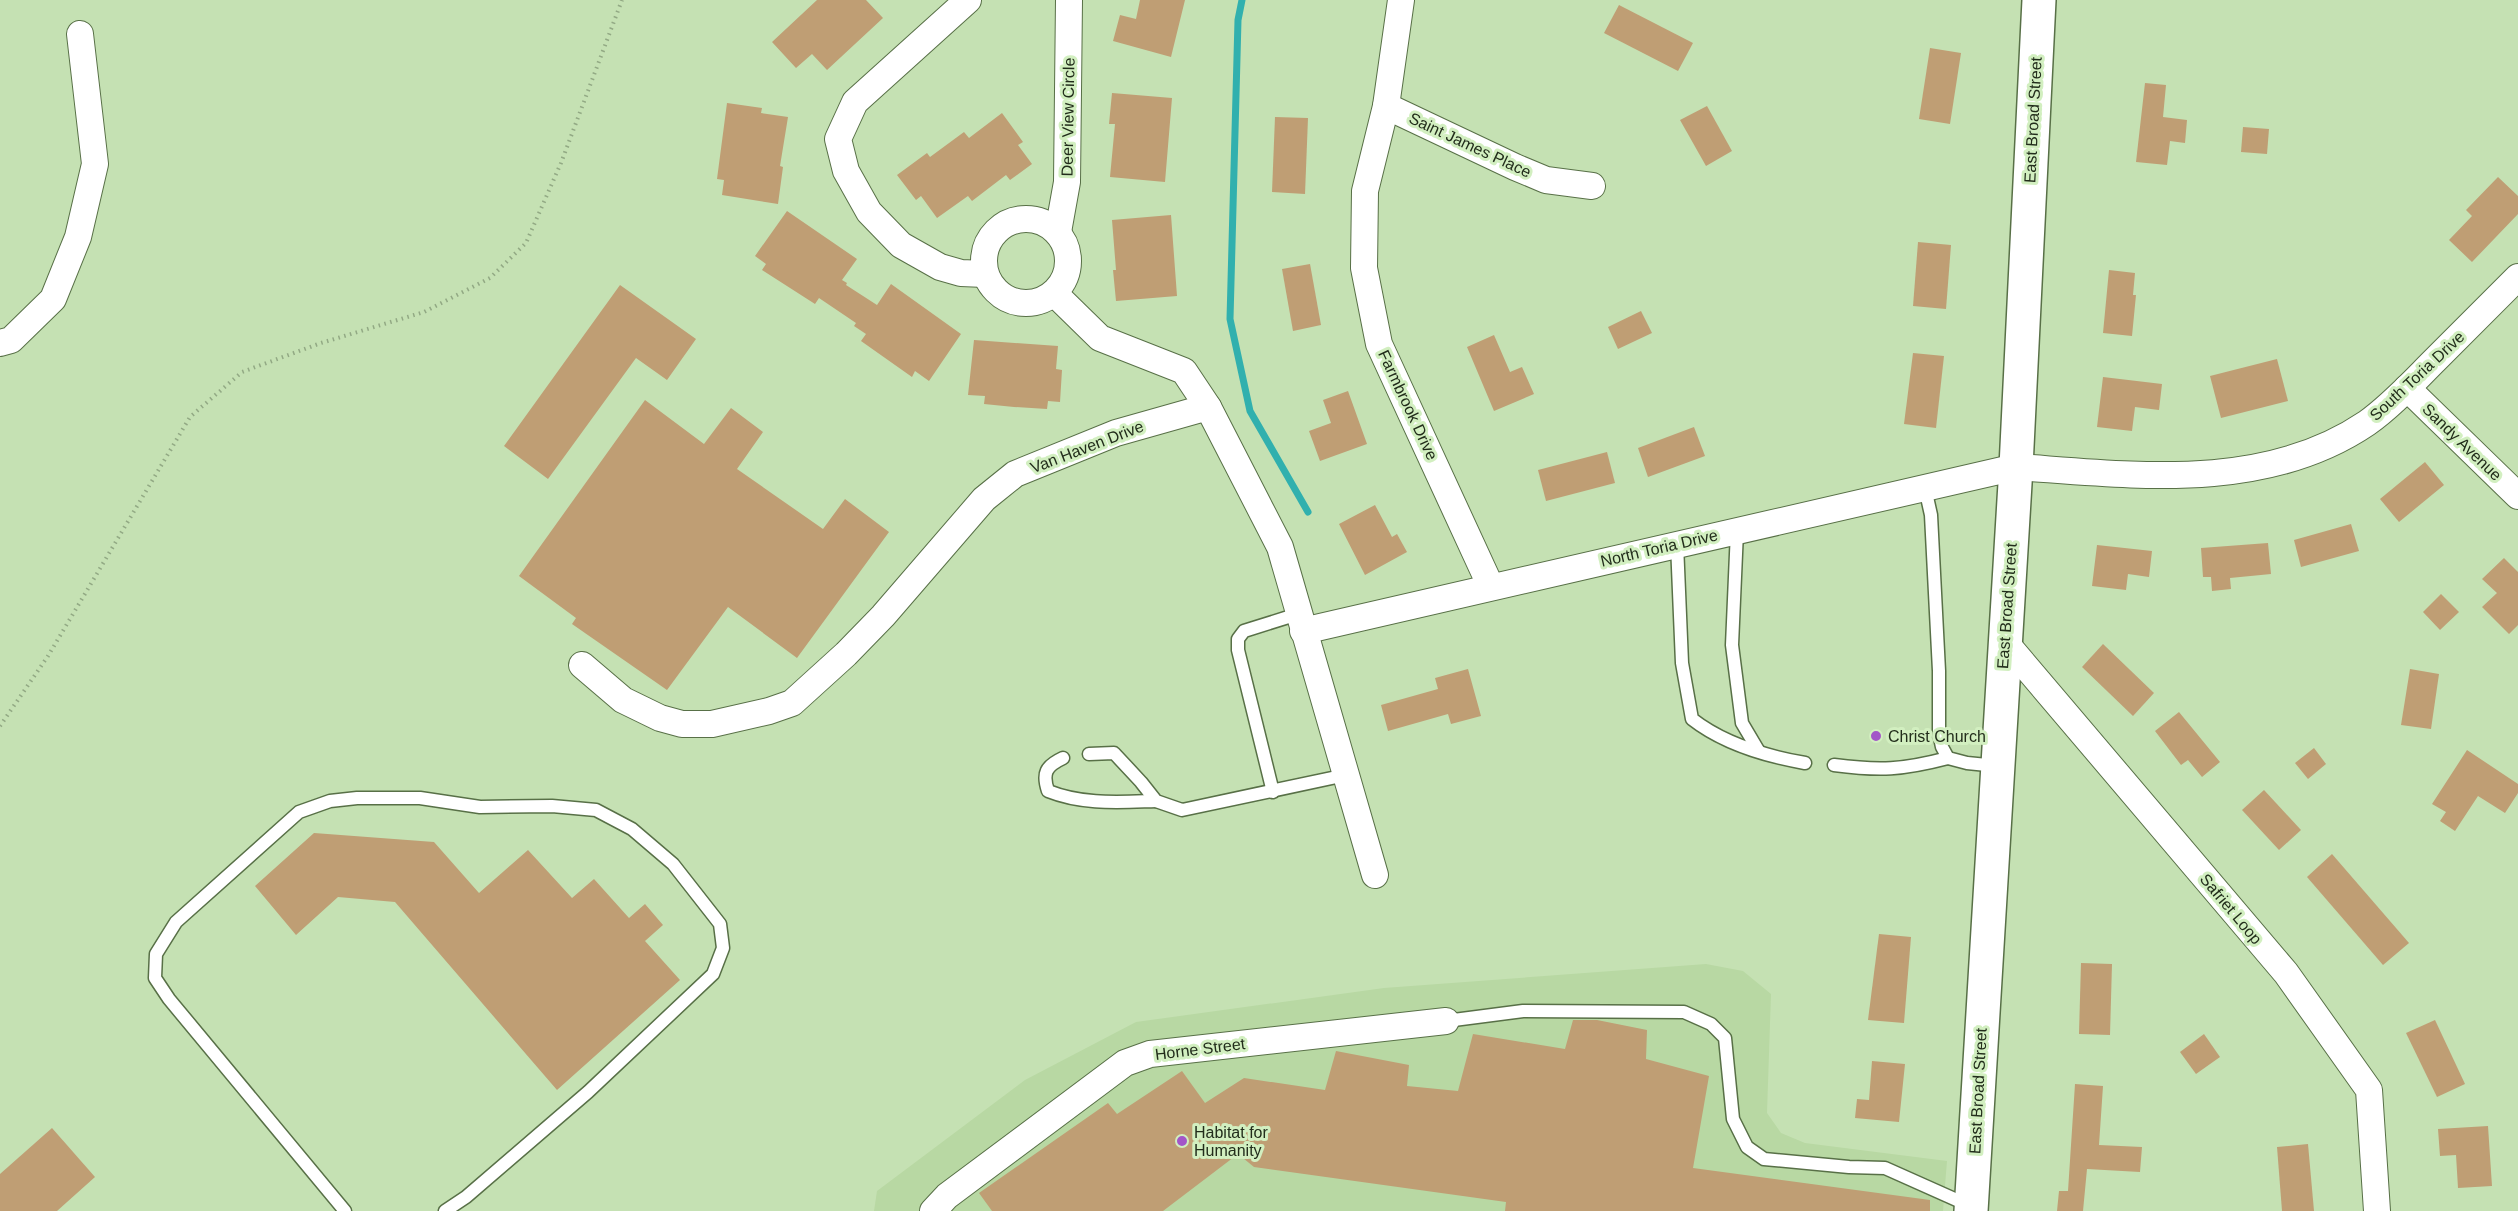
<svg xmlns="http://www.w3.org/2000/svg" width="2518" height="1211" viewBox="0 0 2518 1211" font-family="Helvetica,sans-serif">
	<rect width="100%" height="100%" fill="#c5e1b3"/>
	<!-- built -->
	<polygon fill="#b8d8a3" points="1706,964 1743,971 1771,994 1767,1113 1781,1133 1805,1143 1947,1161 1943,1211 874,1211 877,1191 1025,1080 1136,1022 1384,988"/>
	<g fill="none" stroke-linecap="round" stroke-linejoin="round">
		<!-- stream -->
		<polyline stroke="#31b0ae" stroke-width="7" points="1242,0 1238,20 1230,319 1250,411 1308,512"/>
	</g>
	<!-- building -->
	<g fill="#bf9e74">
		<polygon points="817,0 866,0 883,18 827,70 812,54 796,68 772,42"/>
		<polygon points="1140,0 1185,0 1171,57 1113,41 1120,15 1136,19"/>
		<polygon points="1619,5 1693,43 1678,71 1604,33"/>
		<polygon points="1930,48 1961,53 1950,124 1919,119"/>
		<polygon points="2145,83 2166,85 2163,117 2187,120 2185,143 2170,141 2167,165 2136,162"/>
		<polygon points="1112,93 1172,98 1165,182 1110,177 1115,124 1109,124"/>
		<polygon points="727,103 762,108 761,113 788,117 780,166 783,167 778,204 722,195 724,180 717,179"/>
		<polygon points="1707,106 1732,151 1706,166 1680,120"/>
		<polygon points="1002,113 1023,142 1018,145 1032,164 1010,180 1006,175 972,201 968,196 937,218 921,196 916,200 897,175 927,153 930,157 964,132 969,138"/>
		<polygon points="1275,117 1308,118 1305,194 1272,192"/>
		<polygon points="2243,127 2269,129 2267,154 2241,152"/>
		<polygon points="2498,177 2518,196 2518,214 2472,262 2449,240 2472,216 2466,210"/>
		<polygon points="787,211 857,259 842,280 847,283 846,285 877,305 891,284 961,334 929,381 915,371 912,377 861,341 866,334 854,326 856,323 819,298 815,304 762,270 766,264 755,256"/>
		<polygon points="1171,215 1177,296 1116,301 1113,270 1116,270 1112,220"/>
		<polygon points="1918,242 1951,245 1946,309 1913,306"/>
		<polygon points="1310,264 1321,325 1293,331 1282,269"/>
		<polygon points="2109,270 2135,273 2133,295 2136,295 2132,336 2103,333"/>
		<polygon points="620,285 696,339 667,380 636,358 548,479 504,446"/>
		<polygon points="1641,311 1652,333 1618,349 1608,327"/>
		<polygon points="1494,335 1510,372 1522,367 1534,394 1494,411 1467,347"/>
		<polygon points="974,340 1058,346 1056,369 1062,370 1060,402 1048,401 1047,409 1014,407 984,404 985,396 968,395"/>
		<polygon points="1913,353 1944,356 1936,428 1904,424"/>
		<polygon points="2277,359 2288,401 2221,418 2210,376"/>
		<polygon points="2103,377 2162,384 2159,410 2135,407 2132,431 2097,427"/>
		<polygon points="1348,391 1367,444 1320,461 1309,431 1331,423 1323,400"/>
		<polygon points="645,400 704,444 731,408 763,432 737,469 823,529 845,499 889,532 797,658 728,607 667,690 572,624 576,618 519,576"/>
		<polygon points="1694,427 1705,456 1648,477 1638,448"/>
		<polygon points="1607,452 1615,483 1546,501 1538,470"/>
		<polygon points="2425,462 2444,485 2399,522 2380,499"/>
		<polygon points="1375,505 1392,537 1397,534 1407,552 1365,575 1339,524"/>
		<polygon points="2351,524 2359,551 2301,567 2294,540"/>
		<polygon points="2268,543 2271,574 2230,578 2231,589 2212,591 2211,577 2203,577 2201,548"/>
		<polygon points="2097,545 2152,551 2149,577 2128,574 2126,590 2092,586"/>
		<polygon points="2504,558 2518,572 2518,625 2509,634 2482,607 2497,593 2482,579"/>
		<polygon points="2441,594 2459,612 2440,630 2423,612"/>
		<polygon points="2103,644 2154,693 2133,716 2082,667"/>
		<polygon points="1468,669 1481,716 1451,724 1448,714 1388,731 1381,705 1438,689 1435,678"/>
		<polygon points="2410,669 2439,674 2431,729 2401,725"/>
		<polygon points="2179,712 2220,762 2202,777 2188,760 2181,765 2155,731"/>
		<polygon points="2314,748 2326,764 2308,779 2295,763"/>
		<polygon points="2467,750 2518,784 2518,793 2505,813 2478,796 2455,831 2440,821 2446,812 2432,804"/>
		<polygon points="2264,790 2301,830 2279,850 2242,810"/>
		<polygon points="314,833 434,842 479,893 528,850 572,898 594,879 629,918 645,904 663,925 645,941 680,980 557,1090 395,902 338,897 296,935 255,886"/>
		<polygon points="2332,854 2409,943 2383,965 2307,877"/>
		<polygon points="1879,934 1911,937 1904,1023 1868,1020"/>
		<polygon points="2081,963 2112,964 2110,1035 2079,1034"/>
		<polygon points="1573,1020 1597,1020 1647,1030 1646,1059 1709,1076 1693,1168 1930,1200 1930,1211 1505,1211 1506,1202 1254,1167 1238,1154 1163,1211 992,1211 979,1193 1108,1103 1117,1114 1182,1071 1205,1103 1244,1078 1325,1090 1336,1051 1409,1065 1407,1086 1458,1091 1473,1034 1565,1049"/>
		<polygon points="2435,1020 2465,1084 2437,1097 2406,1033"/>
		<polygon points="2204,1034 2220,1057 2196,1074 2180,1052"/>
		<polygon points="1872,1061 1905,1064 1899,1122 1855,1118 1857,1099 1869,1100"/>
		<polygon points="2075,1084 2103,1086 2099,1145 2142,1147 2140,1172 2087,1169 2083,1211 2057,1211 2059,1191 2068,1191"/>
		<polygon points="2488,1126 2492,1186 2458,1188 2456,1155 2440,1156 2438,1129"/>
		<polygon points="52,1128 95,1177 57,1211 0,1211 0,1174"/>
		<polygon points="2308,1144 2314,1211 2282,1211 2277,1147"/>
	</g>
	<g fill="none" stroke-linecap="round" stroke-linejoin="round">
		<defs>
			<g id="lane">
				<polyline points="1925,488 1931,515 1939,671 1939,733 1942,747 1948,758 1967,763 1997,766"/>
				<polyline points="1737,531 1732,645 1742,723 1758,750"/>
				<path d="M1677,544L1682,663L1692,719C1724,744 1765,756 1805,763"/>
				<polyline points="1089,754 1114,753 1141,782 1156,801 1182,810 1346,775"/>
				<path d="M1063,758C1046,766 1042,773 1048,791C1083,805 1119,802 1156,801"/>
				<path d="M1834,765C1880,771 1902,770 1948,758"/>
				<polyline points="1273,792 1238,650 1238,639 1244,631 1298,614"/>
				<polyline points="1446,1021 1523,1011 1684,1012 1711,1024 1725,1038 1733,1119 1747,1147 1764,1159 1849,1167 1885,1168 1968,1205"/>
				<polyline points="345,1211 169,999 155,978 156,954 176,922 299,812 330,801 357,798 420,798 480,807 552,806 596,810 632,829 673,864 720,924 723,948 713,974 588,1092 466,1197 445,1211"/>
			</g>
			<g id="street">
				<polyline points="968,0 855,102 838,139 846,171 869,212 901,245 940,267 961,273 985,274"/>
				<polyline points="1401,0 1386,106 1365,191 1364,268 1379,344 1491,587"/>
				<polyline points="1386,106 1515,167 1546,180 1592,186"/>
				<circle cx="1026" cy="261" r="42"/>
				<polyline points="1058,232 1067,182 1069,0"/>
				<polyline points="1054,293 1100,338 1184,371 1208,407"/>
				<polyline points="0,343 11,340 53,299 78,237 95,164 80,34"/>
				<polyline points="2407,388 2518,496"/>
				<path d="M1303,631L2016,467C2132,475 2264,493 2367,423C2391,406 2413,382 2434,361C2462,333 2490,305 2518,277"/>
				<polyline points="2005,642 2286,973 2369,1090 2377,1211"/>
				<polyline points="582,665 623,700 660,718 682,724 712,724 769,711 792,703 846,654 883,616 984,499 1015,474 1116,433 1208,407 1280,547 1375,875"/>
				<polyline points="933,1211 947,1196 1125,1063 1150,1054 1446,1021"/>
			</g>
			<polyline id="secondary" points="1971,1211 2016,467 2039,0"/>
		</defs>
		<!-- lane casing -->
		<use href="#lane" stroke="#587047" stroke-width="15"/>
		<!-- street casing -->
		<use href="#street" stroke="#587047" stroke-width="28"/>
		<!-- secondary casing -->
		<use href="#secondary" stroke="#587047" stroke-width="36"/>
		<!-- path -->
		<polyline stroke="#92a984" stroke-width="4" stroke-dasharray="1.5 4.5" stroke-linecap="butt" points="0,726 48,656 190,417 242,372 321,343 424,312 490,278 526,243 561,163 622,0"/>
		<!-- lane -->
		<use href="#lane" stroke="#fff" stroke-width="12"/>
		<!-- street -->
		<use href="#street" stroke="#fff" stroke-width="26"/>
		<!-- secondary -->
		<use href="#secondary" stroke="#fff" stroke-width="33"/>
	</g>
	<!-- markers -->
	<g fill="#a356c8" stroke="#d2efc0" stroke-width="2">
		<circle cx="1876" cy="736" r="6"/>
		<circle cx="1182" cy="1141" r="6"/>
	</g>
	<g text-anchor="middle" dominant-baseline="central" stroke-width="6" stroke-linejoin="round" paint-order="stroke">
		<!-- street labels -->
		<g font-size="16" fill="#222d1b" stroke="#d2efc0">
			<text transform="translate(1068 117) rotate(-89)">Deer View Circle</text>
			<text transform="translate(2033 120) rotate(-87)">East Broad Street</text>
			<text transform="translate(1470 145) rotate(25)">Saint James Place</text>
			<text transform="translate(2417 376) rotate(-43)">South Toria Drive</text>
			<text transform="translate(1408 405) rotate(65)">Farmbrook Drive</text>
			<text transform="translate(2462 442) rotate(44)">Sandy Avenue</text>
			<text transform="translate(1087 447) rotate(-21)">Van Haven Drive</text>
			<text transform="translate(1659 548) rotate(-13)">North Toria Drive</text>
			<text transform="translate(2007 606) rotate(-86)">East Broad Street</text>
			<text transform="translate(2231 909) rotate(50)">Safriet Loop</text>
			<text transform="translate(1200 1049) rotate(-7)">Horne Street</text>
			<text transform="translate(1978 1091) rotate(-87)">East Broad Street</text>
		</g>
		<!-- poi labels -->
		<g font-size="16" fill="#222d1b" stroke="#d2efc0" text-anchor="start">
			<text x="1888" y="736">Christ Church</text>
			<text x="1194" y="1132">Habitat for<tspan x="1194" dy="18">Humanity</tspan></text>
		</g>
	</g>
</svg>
